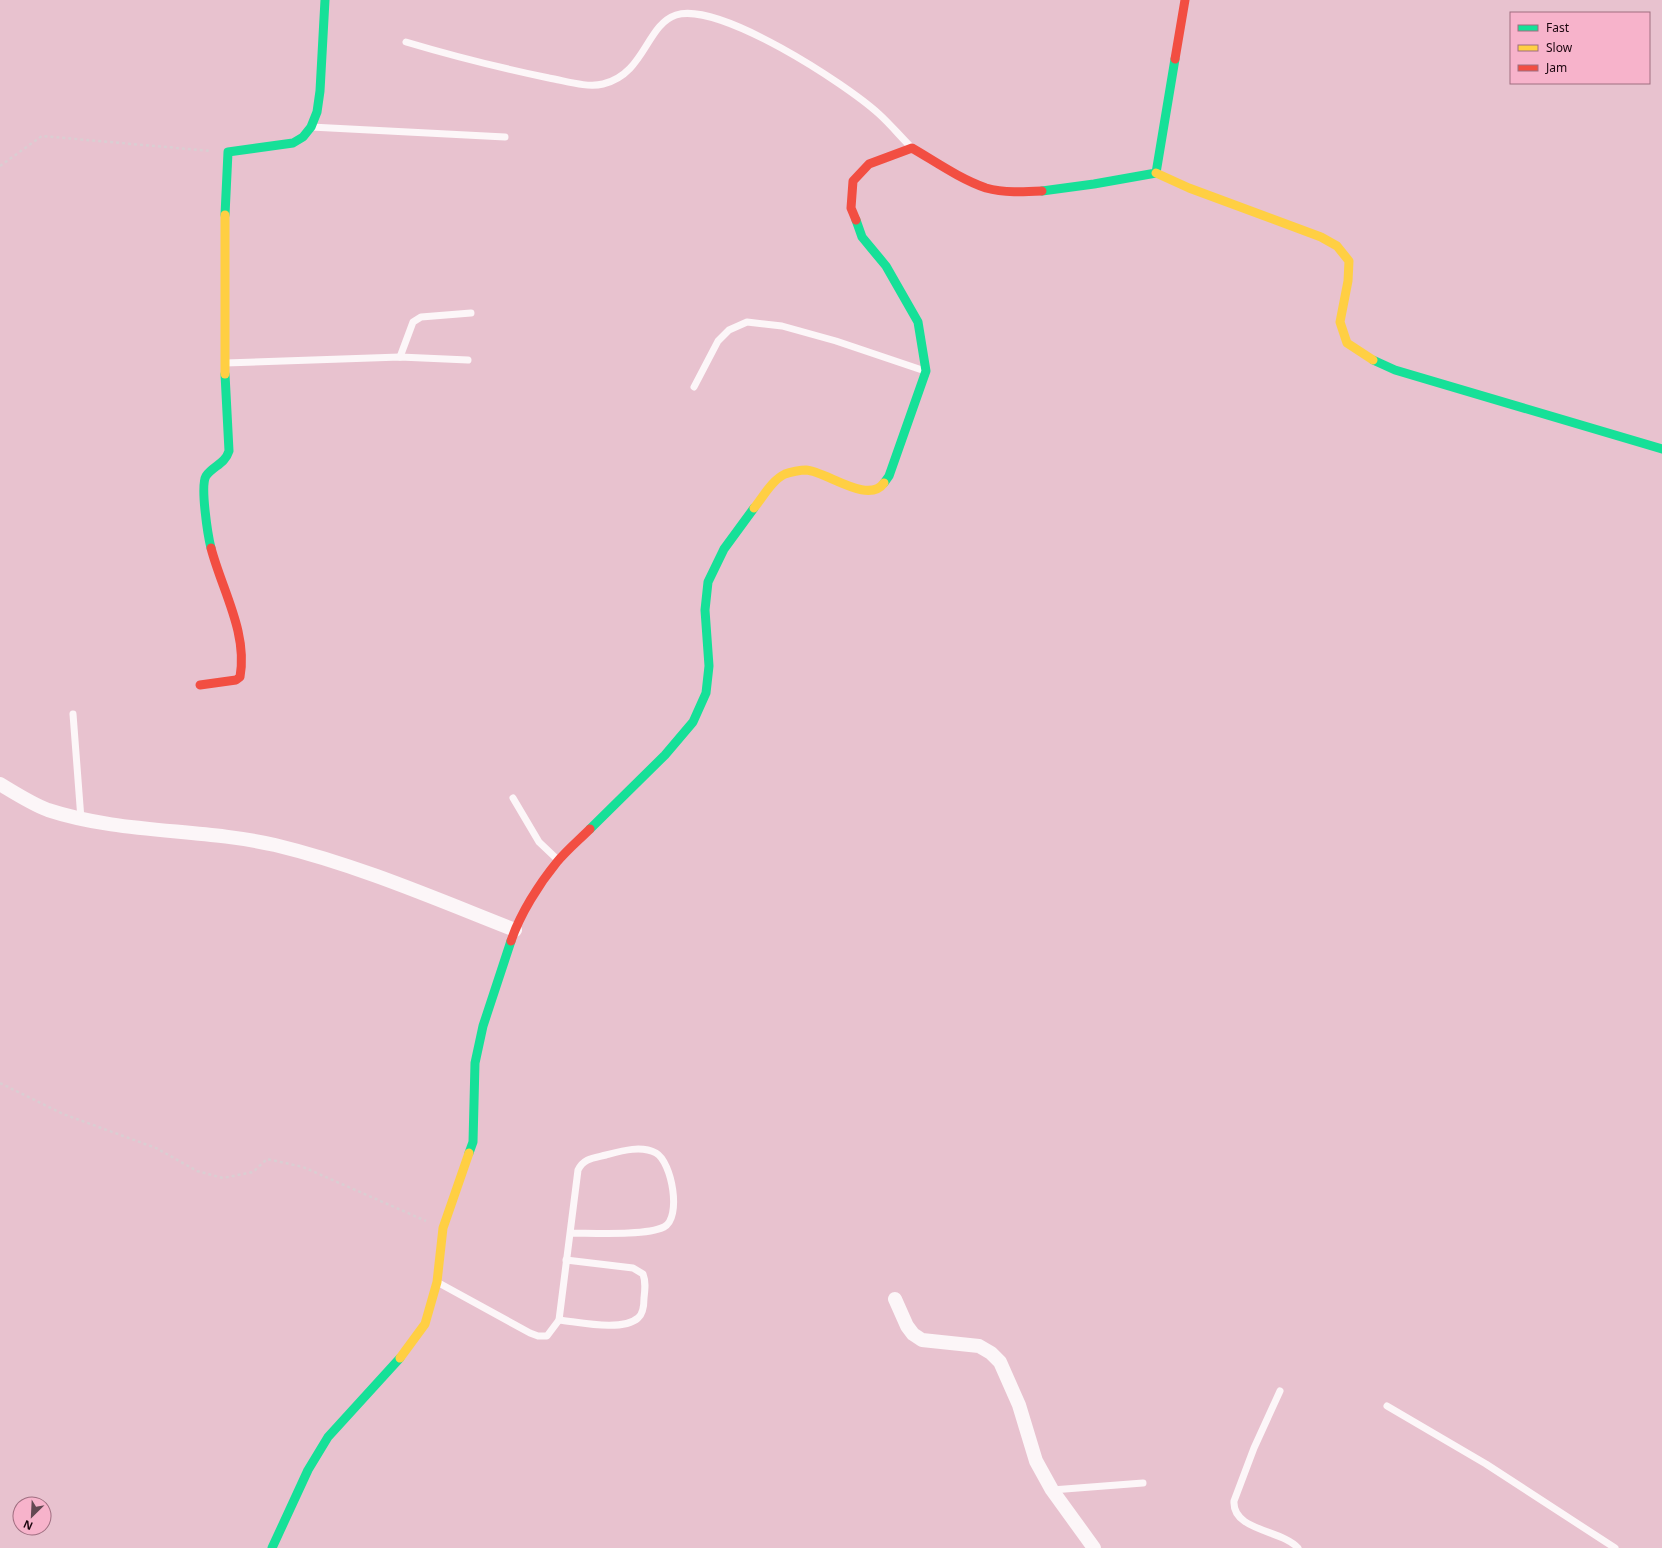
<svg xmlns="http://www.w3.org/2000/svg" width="1662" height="1548" viewBox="0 0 1662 1548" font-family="'Noto Sans',sans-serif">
	<rect width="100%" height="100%" fill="#e8c2cf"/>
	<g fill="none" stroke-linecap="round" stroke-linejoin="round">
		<!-- path -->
		<g stroke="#daced2" stroke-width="2.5" stroke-dasharray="3 3" stroke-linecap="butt">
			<polyline points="0,166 42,136 211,151"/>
			<polyline points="0,1083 63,1114 156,1148 197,1171 223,1178 253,1172 267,1159 303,1167 426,1221"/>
		</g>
		<!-- lane -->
		<g stroke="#fcf6f8" stroke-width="7">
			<path d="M406,42C453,56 501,68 549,78C566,81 587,88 603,84C645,74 646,25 676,15C719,1 846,84 879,114C890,124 900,136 910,146"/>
			<polyline points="311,127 505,137"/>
			<polyline points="400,357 413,322 421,317 471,313"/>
			<polyline points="225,363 400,357 468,360"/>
			<polyline points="694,387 718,341 729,330 747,322 782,326 836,341 925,371"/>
			<polyline points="73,714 81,819"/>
			<polyline points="513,798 539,842 558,860"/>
			<path d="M437,1282L530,1333L538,1336H547L559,1320L578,1170C584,1158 594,1158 606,1155C621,1151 641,1145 656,1153C672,1162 682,1218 664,1227C646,1236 593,1233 571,1233"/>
			<path d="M559,1320C579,1322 622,1332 638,1318C643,1314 644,1304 644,1298C645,1289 646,1282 643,1274L633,1268L566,1260"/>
			<path d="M1280,1391L1254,1448L1234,1501C1232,1531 1283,1530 1298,1548"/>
			<polyline points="1387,1406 1486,1464 1615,1548"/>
			<polyline points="1052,1490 1143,1483"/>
		</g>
		<!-- street -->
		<g stroke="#fcf6f8" stroke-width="14">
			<path d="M0,784C15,793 32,804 48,810C121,834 201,828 275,845C358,865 436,899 515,930"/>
			<polyline points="895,1299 907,1326 913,1334 922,1340 979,1346 991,1353 1000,1362 1019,1405 1036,1461 1052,1490 1094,1548"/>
		</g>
		<!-- fast -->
		<g stroke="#16e098" stroke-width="9">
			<polyline points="1042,191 1094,184 1156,173 1175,59"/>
			<polyline points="225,215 228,152 293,143 303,137 311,127 317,112 320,91 325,0"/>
			<polyline points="856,220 862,237 886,266 918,322 926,371 889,476 884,483"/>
			<polyline points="1373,360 1395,370 1662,449"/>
			<path d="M211,548C208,536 200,486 206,476C213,466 225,464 229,451L225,374"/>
			<polyline points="590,829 665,755 693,722 706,693 709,666 705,610 708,582 724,549 754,508"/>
			<polyline points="469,1153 473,1142 475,1063 483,1026 511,941"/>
			<polyline points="272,1548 308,1470 328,1437 400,1358"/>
		</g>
		<!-- slow -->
		<g stroke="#ffcf43" stroke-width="9">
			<polyline points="1156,173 1189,188 1321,237 1337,246 1349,261 1348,281 1340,322 1347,343 1373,360"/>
			<polyline points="225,374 225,215"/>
			<path d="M754,508C763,497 772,480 785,474C790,472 801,470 806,470C826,471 868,505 884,483"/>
			<polyline points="400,1358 425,1324 437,1282 443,1228 469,1153"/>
		</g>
		<!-- jam -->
		<g stroke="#f24e42" stroke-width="9">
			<polyline points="1175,59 1185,0"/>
			<path d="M856,220L851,208L853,181L869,164L912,148C936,162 960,179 986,188C1004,193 1024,192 1042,191"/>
			<path d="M200,685L236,680L240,677C248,633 222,590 211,548"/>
			<path d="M511,941C520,914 539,884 557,862C567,850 579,840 590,829"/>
		</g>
	</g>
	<!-- legend -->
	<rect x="1510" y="12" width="140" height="72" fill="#f7b3cb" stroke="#9f6e80"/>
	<rect x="1518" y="25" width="20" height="6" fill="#16e098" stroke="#9f6e80"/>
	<text x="1546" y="32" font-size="12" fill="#1c060f">Fast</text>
	<rect x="1518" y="45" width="20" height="6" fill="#ffcf43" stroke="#9f6e80"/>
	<text x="1546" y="52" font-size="12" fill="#1c060f">Slow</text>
	<rect x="1518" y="65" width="20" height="6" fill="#f24e42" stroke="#9f6e80"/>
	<text x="1546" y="72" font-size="12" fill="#1c060f">Jam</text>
	<!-- north arrow -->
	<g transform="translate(32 1516) rotate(204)"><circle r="19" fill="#f7b3cb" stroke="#9f6e80"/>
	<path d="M0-3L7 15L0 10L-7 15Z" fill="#634852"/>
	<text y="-6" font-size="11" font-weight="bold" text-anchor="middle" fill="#1c060f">N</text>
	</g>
</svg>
